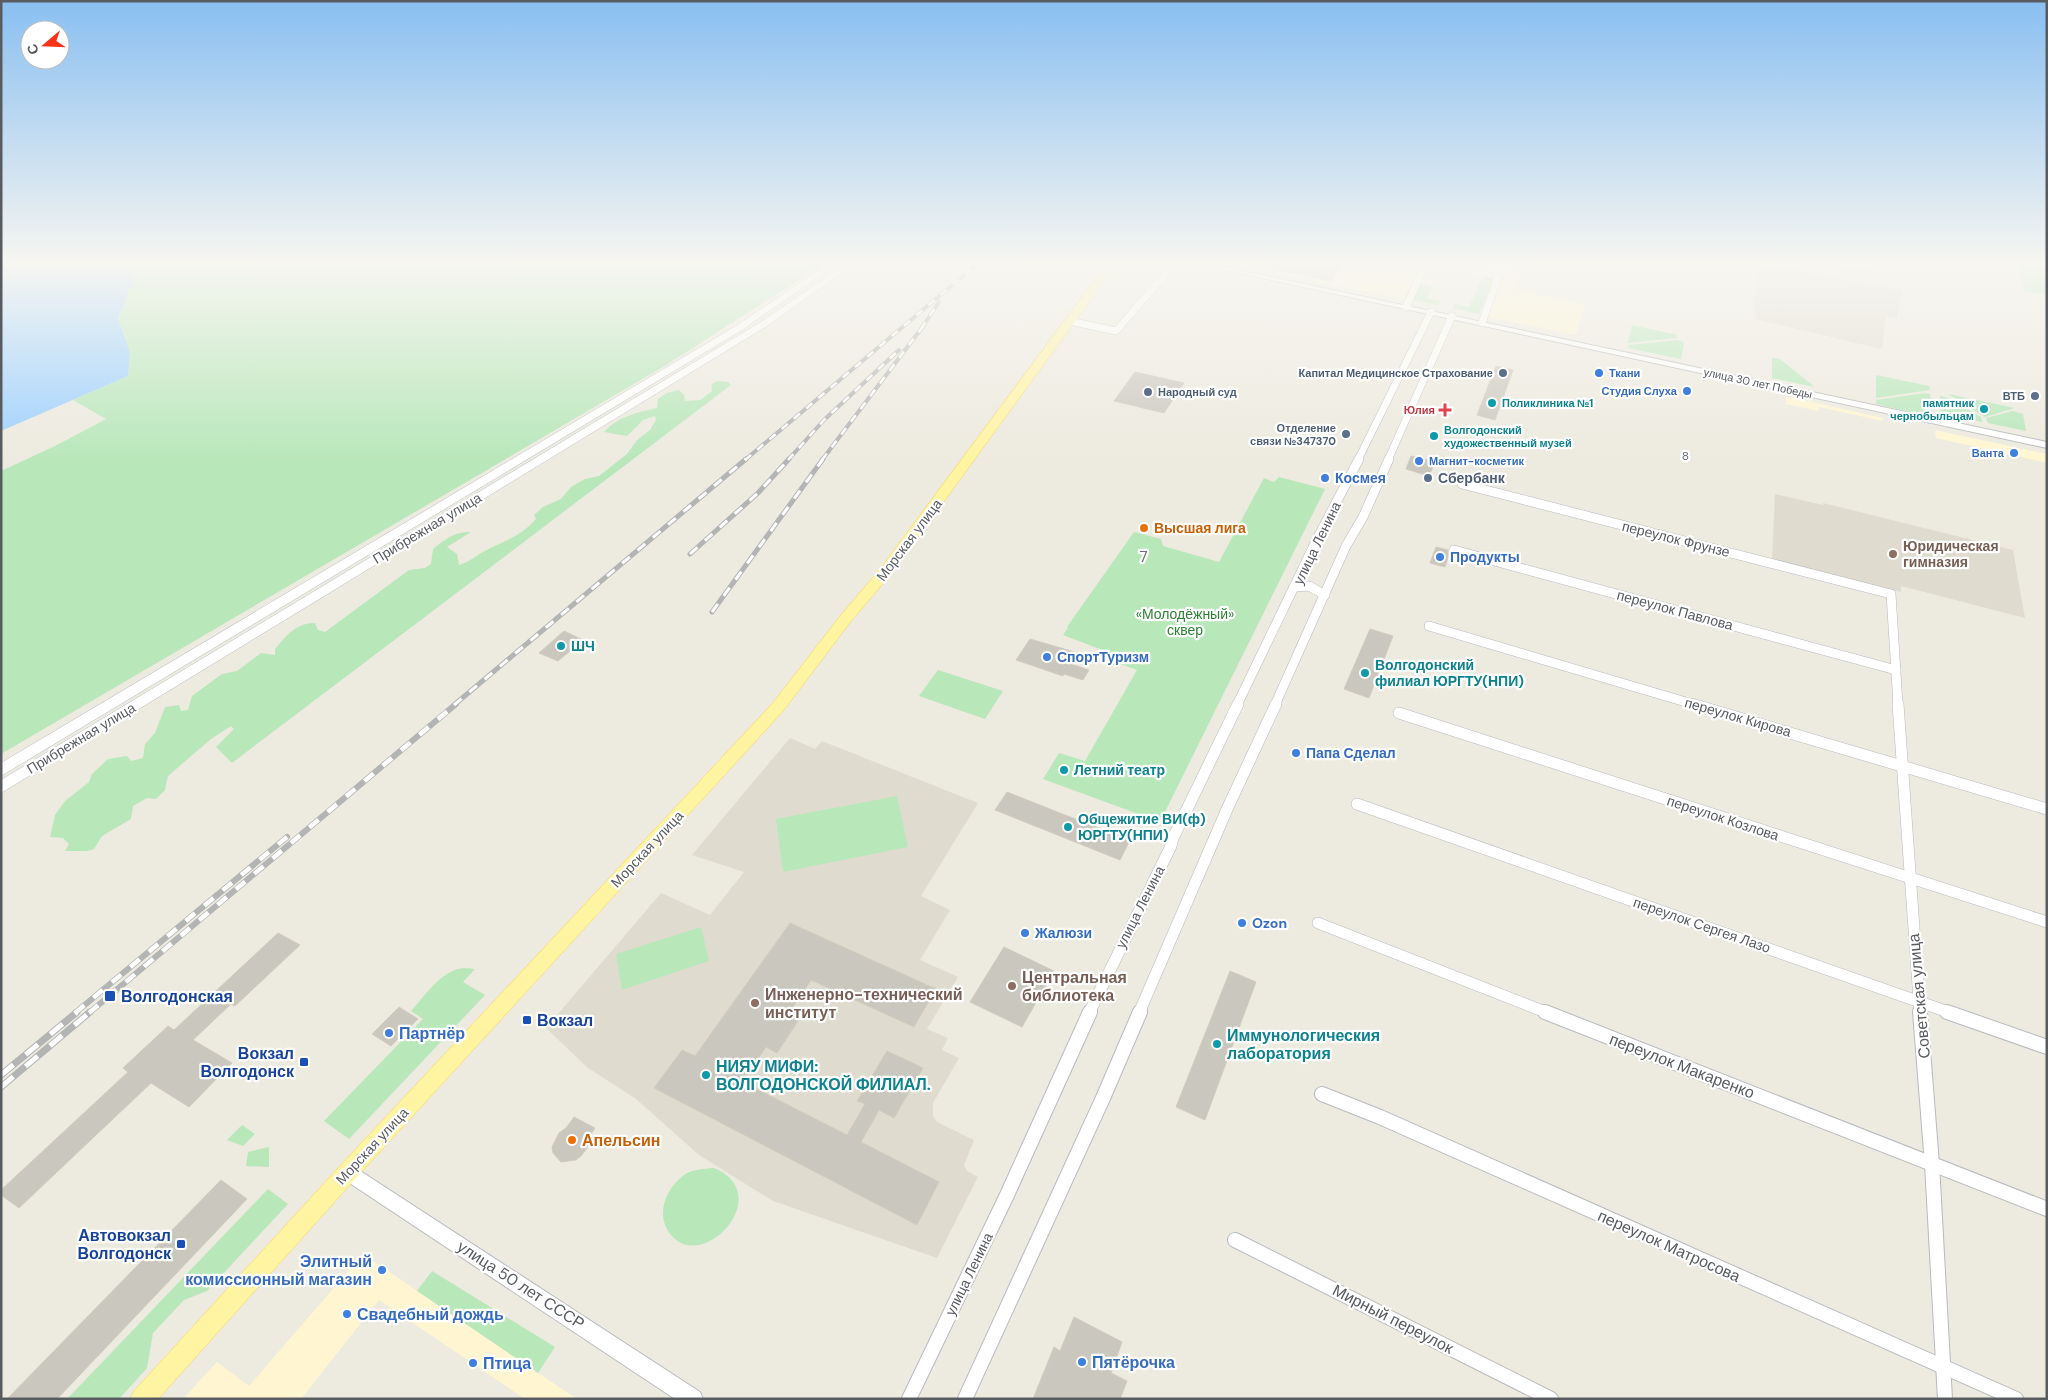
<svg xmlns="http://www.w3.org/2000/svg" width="2048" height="1400" viewBox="0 0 2048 1400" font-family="'DM Sans',sans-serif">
	<rect width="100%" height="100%" fill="#edeadf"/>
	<!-- commercial -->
	<g fill="#fff6d1">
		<polygon points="1273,265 1423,265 1406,300 1268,271"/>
		<polygon points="1431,265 1525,265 1516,290 1585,304 1576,335 1482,316 1497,278"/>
		<polygon points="1786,396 1883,418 1883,421 1819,407 1819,411 1786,404"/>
		<polygon points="1935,430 2047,454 2047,463 1936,438"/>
		<polygon points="363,1254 538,1373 577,1399 525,1399 379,1300 301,1399 183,1399 217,1362 249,1386"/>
	</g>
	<!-- education -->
	<g fill="#dfdccf">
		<polygon points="1758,265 1772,265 1902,290 1897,318 1886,316 1882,349 1754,319"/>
		<polygon points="1802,265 1876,265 1877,272 1863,275 1852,274"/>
		<polygon points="1775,494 1823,505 1823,503 2013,550 2025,618 1901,586 1901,592 1772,559"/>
		<polygon points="790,738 815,749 822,741 978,803 921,896 950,910 920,960 958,977 927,1029 948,1038 942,1050 959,1058 933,1103 933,1116 937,1122 974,1140 964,1165 967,1171 978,1177 937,1258 773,1201 699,1155 636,1099 588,1068 546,1028 661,893 710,915 744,872 692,855"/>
	</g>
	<!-- green -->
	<g fill="#b8e7ba">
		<polygon points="139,265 822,265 663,367 1,754 1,471 55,446 106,419 73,400 128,376 130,352 118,318"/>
		<polygon points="2017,265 2034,265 2047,271 2047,295 2024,291"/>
		<polygon points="1483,276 1494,278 1479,314 1453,308 1455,304 1469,307"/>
		<polygon points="1419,284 1432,287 1427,298 1440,301 1438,305 1411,299"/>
		<polygon points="1632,325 1677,335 1677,338 1628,343"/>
		<polygon points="1678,340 1684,342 1681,359 1628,348 1629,345"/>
		<polygon points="1772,358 1780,359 1815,387 1772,378"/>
		<polygon points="1876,375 1929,386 1930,390 1876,398"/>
		<path d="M717,381L728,382L731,385L232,763L216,747L234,729L231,726L211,739L168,776L165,790L156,799L147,798L133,806L131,819L102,836L94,849L87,851H65L69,844L63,838L50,837L55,815L65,801L89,782L92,774L108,759L127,756L131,761L143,758L145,744L155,733L165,707L179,705L181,711L188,710L192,696L222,674L237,671L261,653L275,655V649C287,635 296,623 315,623L318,630L325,632L409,570L425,568L431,564L433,549C444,540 455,531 471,532L447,547L457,554L459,565C469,562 474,557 483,552C503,541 519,538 536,519L534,515L543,507L561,499L571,487L585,479L599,476L627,454L637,440L650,430L656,420L655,416L643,420L627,436L604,432C619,416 636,413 657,408L658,399L667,393L679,390L684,395L685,401L700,400L712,391L711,385Z"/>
		<polygon points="1925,393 1930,394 1932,410 1920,414 1876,404 1876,400"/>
		<polygon points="1948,394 2015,408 1985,417"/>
		<polygon points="1940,396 1952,399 1981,417 1982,422 1941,413"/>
		<polygon points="2013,411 2023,414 2026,431 1988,423 1986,418"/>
		<polygon points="1279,477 1325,489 1160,822 1043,779 1059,753 1085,761 1137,670 1107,659 1100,649 1063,635 1068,628 1067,627 1134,532 1161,539 1163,546 1219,562 1264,478 1274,482"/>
		<polygon points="938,670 1003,691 985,719 919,696"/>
		<polygon points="897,796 908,847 783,872 776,819"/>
		<polygon points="701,927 709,961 622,990 616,954"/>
		<path d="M464,968L475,969L463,982L485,995L349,1139L324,1121L423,1019L411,1011C426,995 441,970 464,968Z"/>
		<polygon points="242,1125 255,1134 243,1146 227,1140"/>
		<polygon points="269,1147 269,1167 246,1166 248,1152"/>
		<path d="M714,1168C777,1194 703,1274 671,1235C655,1216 665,1189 684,1175C693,1169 703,1169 714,1168Z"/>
		<polygon points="268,1189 288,1204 207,1291 184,1300 153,1333 147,1368 119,1399 67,1399"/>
		<polygon points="432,1271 555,1347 538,1373 417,1291"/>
	</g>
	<!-- water -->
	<polygon fill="#9cd0ff" points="1,265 139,265 118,318 130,352 128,376 1,431"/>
	<!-- building -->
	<g fill="#cac7be" stroke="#d2ccbd">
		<polygon points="1274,265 1342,265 1331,281 1273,269"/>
		<polygon points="1496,366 1513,370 1495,420 1477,415"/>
		<polygon points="1135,372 1184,383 1164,413 1114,401"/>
		<polygon points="1411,456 1435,462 1429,476 1406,469"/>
		<polygon points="1436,547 1448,550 1449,554 1445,567 1430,563"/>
		<polygon points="1370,629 1393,636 1369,698 1344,689"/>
		<polygon points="564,631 583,640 558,661 539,653"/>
		<polygon points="1030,639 1078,653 1071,664 1089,670 1083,680 1064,674 1063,676 1016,660"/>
		<polygon points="1007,792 1065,815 1130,840 1120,860 995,810"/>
		<polygon points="790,923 936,989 914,1027 811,980 793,1007 804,1012 777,1053 766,1047 743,1082 847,1135 865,1104 857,1101 887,1051 923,1068 894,1118 879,1110 861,1142 939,1182 917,1225 654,1088 682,1050 695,1056"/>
		<polygon points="278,933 300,945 235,1006 231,1004 193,1040 232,1063 189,1107 151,1083 19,1208 1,1195 1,1190 128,1072 123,1068 168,1026 174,1030"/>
		<polygon points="1004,947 1054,971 1022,1027 970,1002"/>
		<polygon points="1230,971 1256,982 1205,1120 1176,1107"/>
		<polygon points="399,1007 418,1019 391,1046 372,1034"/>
		<polygon points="574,1117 595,1128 589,1137 587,1148 582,1155 576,1160 561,1162 553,1153 552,1147 559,1133 566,1128"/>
		<polygon points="221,1180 247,1199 57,1399 7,1399"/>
		<polygon points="1074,1317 1122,1342 1111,1373 1127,1381 1120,1399 1033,1399 1054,1347 1060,1351"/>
	</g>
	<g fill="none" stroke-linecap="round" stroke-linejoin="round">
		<defs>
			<g id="minor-far3">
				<polyline points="1471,265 1504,271"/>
				<polyline points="2045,265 2047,265"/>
				<polyline points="1406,307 1425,265"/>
				<polyline points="1069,321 1116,331 1173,265"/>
				<polyline points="1482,323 1498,277 1504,271 1516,268 1517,265"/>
				<polyline points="1358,460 1431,312"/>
				<polyline points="1388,460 1452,316"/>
			</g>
			<g id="minor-far2">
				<polyline points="1462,484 1891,594 1898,705"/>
				<polyline points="1454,550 1896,670"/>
				<polyline points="1295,587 1309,586 1325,595"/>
				<polyline points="1429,626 1696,705"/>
				<polyline points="1237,705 1318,537 1359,459"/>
				<polyline points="1275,705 1346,546 1363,517 1389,459"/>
			</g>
			<g id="minor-far1">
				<polyline points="1692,704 2047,809"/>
				<polyline points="1898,704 1920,1013"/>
				<polyline points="1399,713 2047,922"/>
				<polyline points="1357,804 1951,1013"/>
				<polyline points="1318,923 1548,1013"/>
				<polyline points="1089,1013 1171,846 1173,838 1238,704"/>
				<polyline points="1139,1013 1228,807 1276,704"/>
			</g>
			<g id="minor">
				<polyline points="1545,1012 2047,1209"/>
				<polyline points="1920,1012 1932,1164 1945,1399"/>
				<polyline points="1947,1012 2047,1047"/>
				<polyline points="1322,1094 1380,1117 2016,1399"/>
				<polyline points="1235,1240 1551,1399"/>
				<polyline points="909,1399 1007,1195 1090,1012"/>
				<polyline points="965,1399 1103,1098 1140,1012"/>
			</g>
			<g id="tertiary">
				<polygon points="1202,265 1215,265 2047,442 2047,448"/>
				<polygon points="348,1163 700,1392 703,1399 675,1399 342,1178 339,1172 342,1166"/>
			</g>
			<g id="secondary">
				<polygon points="826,265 835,265 742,330 1,776 1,763 736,326"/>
				<polygon points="844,265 853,265 767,326 1,793 1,780 761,322"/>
			</g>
			<polygon id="primary" points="1106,265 1116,265 891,574 851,621 783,711 355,1179 158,1399 130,1399 134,1391 341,1165 773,703 841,615 881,568"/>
		</defs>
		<!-- minor-far3 casing -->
		<use href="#minor-far3" stroke="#b7babf" stroke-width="8"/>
		<!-- minor-far2 casing -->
		<use href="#minor-far2" stroke="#b7babf" stroke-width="10"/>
		<!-- minor-far1 casing -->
		<use href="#minor-far1" stroke="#b7babf" stroke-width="12"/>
		<!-- minor casing -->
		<use href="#minor" stroke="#b7babf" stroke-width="16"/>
		<!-- tertiary casing -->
		<use href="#tertiary" stroke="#b7babf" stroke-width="2"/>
		<!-- secondary casing -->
		<use href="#secondary" stroke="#b8bbc2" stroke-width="1"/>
		<!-- primary casing -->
		<use href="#primary" stroke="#fdd148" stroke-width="1"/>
		<!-- minor-far3 -->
		<use href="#minor-far3" stroke="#fff" stroke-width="7"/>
		<!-- minor-far2 -->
		<use href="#minor-far2" stroke="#fff" stroke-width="9"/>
		<!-- minor-far1 -->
		<use href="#minor-far1" stroke="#fff" stroke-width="11"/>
		<!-- minor -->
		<use href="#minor" stroke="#fff" stroke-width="14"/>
		<!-- tertiary -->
		<use href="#tertiary" fill="#fff" fill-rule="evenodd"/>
		<!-- secondary -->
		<use href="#secondary" fill="#fff" fill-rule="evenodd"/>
		<!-- primary -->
		<use href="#primary" fill="#fff4a1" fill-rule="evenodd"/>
		<defs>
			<g id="rail-far3">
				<polyline points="921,329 939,302"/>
				<polyline points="745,460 976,265"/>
				<polyline points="788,460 824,420 899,350"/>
				<polyline points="822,460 924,325"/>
			</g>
			<g id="rail-far2">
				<polyline points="690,554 758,493 789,459"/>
				<polyline points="712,612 823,459"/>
				<polyline points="454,705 746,459"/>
			</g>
			<g id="rail-far1">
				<polyline points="75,1013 287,837"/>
				<polyline points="89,1013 456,704"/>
			</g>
			<g id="rail">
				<polyline points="1,1075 77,1012"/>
				<polyline points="1,1087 90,1012"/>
			</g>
		</defs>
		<!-- rail-far3 casing -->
		<use href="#rail-far3" stroke="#b3b4b4" stroke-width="4"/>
		<!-- rail-far2 casing -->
		<use href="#rail-far2" stroke="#b3b4b4" stroke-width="5"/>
		<!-- rail-far1 casing -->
		<use href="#rail-far1" stroke="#b3b4b4" stroke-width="6"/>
		<!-- rail casing -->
		<use href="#rail" stroke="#b3b4b4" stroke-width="7"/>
		<!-- rail-far3 -->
		<use href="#rail-far3" stroke="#fff" stroke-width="2.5" stroke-dasharray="8" stroke-linecap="butt"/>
		<!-- rail-far2 -->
		<use href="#rail-far2" stroke="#fff" stroke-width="3" stroke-dasharray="10" stroke-linecap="butt"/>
		<!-- rail-far1 -->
		<use href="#rail-far1" stroke="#fff" stroke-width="4.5" stroke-dasharray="12" stroke-linecap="butt"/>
		<!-- rail -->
		<use href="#rail" stroke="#fff" stroke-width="5" stroke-dasharray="16" stroke-linecap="butt"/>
	</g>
	<!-- sky -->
	<linearGradient id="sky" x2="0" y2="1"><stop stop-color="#89bff1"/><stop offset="0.57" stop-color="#f7f6f1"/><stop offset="1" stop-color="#f7f6f1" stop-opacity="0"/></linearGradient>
	<rect width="2048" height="461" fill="url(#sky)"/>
	<!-- markers -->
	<g fill="#5c6f8a" stroke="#fff" stroke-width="2">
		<circle cx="1503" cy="373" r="5"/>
		<circle cx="1148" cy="392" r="5"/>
		<circle cx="2035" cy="396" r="5"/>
		<circle cx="1346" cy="434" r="5"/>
		<circle cx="1428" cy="478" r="5"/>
	</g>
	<g fill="#3f7fe0" stroke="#fff" stroke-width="2">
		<circle cx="1599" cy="373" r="5"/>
		<circle cx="1687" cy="391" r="5"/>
		<circle cx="2014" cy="453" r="5"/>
		<circle cx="1419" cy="461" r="5"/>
		<circle cx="1325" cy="478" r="5"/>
		<circle cx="1440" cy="557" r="5"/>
		<circle cx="1047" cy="657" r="5"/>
		<circle cx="1296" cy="753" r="5"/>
		<circle cx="1242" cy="923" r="5"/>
		<circle cx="1025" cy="933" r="5"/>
		<circle cx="389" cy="1033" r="5"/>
		<circle cx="382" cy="1270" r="5"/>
		<circle cx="347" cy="1314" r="5"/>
		<circle cx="1082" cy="1362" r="5"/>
		<circle cx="473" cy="1363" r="5"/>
	</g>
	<g fill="#0f9aa8" stroke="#fff" stroke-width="2">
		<circle cx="1492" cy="403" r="5"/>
		<circle cx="1984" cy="409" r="5"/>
		<circle cx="1434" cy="436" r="5"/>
		<circle cx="561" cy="646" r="5"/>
		<circle cx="1365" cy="673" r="5"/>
		<circle cx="1064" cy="770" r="5"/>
		<circle cx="1068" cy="827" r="5"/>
		<circle cx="1217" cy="1044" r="5"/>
		<circle cx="706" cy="1075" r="5"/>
	</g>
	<path fill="#e0444e" stroke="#fff" stroke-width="2" d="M1442.5 402.5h5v5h5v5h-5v5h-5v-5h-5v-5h5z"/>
	<g fill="#e8710a" stroke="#fff" stroke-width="2">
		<circle cx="1144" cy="528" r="5"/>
		<circle cx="572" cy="1140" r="5"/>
	</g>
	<g fill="#8d6e63" stroke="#fff" stroke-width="2">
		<circle cx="1893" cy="554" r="5"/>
		<circle cx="1012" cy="986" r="5"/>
		<circle cx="755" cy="1003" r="5"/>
	</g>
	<g fill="#1a4fb4" stroke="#fff" stroke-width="2">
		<rect x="104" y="990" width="12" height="12" rx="2.5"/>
		<rect x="522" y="1015" width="10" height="10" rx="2.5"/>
		<rect x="299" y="1057" width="10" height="10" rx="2.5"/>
		<rect x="176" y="1239" width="10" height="10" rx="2.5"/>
	</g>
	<g text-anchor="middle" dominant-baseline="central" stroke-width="4.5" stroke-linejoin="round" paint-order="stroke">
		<!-- far-service labels -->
		<g font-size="11" font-weight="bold" fill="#4e5e75" stroke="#fff" text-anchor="end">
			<text x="1493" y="373">Капитал Медицинское Страхование</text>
			<text x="1158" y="392" text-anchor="start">Народный суд</text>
			<text x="2025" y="396">ВТБ</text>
			<text x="1336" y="428">Отделение<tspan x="1336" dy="13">связи №347370</tspan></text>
		</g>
		<!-- far-shop labels -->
		<g font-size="11" font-weight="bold" fill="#366cbe" stroke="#fff" text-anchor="start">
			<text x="1609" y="373">Ткани</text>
			<text x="1677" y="391" text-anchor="end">Студия Слуха</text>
			<text x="2004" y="453" text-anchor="end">Ванта</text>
			<text x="1429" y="461">Магнит-косметик</text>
		</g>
		<!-- far-street labels -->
		<g font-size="11" fill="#585c61" stroke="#fff">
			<text transform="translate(1758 383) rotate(12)">улица 30 лет Победы</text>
		</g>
		<!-- far-culture labels -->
		<g font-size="11" font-weight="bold" fill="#0d838f" stroke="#fff" text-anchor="start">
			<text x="1502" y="403">Поликлиника №1</text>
			<text x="1974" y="403" text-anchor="end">памятник<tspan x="1974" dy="13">чернобыльцам</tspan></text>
			<text x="1444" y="430">Волгодонский<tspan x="1444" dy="13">художественный музей</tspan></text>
		</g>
		<!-- far-health labels -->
		<g font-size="11" font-weight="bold" fill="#be3a42" stroke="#fff" text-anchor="end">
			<text x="1435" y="410">Юлия</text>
		</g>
		<!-- far-neighbourhood labels -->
		<g font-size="12" letter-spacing="1" fill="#696e74" stroke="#fff">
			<text x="1686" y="456">8</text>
		</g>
		<!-- shop labels -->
		<g font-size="14" font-weight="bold" fill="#366cbe" stroke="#fff" text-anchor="start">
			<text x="1335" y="478">Космея</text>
			<text x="1450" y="557">Продукты</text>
			<text x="1057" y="657">СпортТуризм</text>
			<text x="1306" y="753">Папа Сделал</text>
			<text x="1252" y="923">Ozon</text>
			<text x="1035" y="933">Жалюзи</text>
		</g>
		<!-- service labels -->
		<g font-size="14" font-weight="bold" fill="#4e5e75" stroke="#fff" text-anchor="start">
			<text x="1438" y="478">Сбербанк</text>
		</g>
		<!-- street labels -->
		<g font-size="14" fill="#585c61" stroke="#fff">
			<text transform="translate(427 528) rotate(-31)">Прибрежная улица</text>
			<text transform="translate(1676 539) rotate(14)">переулок Фрунзе</text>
			<text transform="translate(909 540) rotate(-53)">Морская улица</text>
			<text transform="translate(1317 543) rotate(-64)">улица Ленина</text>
			<text transform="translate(1675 610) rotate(15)">переулок Павлова</text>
			<text transform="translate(1738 717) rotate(16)">переулок Кирова</text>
			<text transform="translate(81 738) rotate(-31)">Прибрежная улица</text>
			<text transform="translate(1723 818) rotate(18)">переулок Козлова</text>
			<text transform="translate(647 849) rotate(-47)">Морская улица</text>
			<text transform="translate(1140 907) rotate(-63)">улица Ленина</text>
			<text transform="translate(1702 925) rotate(19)">переулок Сергея Лазо</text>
			<text transform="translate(372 1146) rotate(-47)">Морская улица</text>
			<text transform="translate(969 1274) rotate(-64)">улица Ленина</text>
		</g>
		<!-- food labels -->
		<g font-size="14" font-weight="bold" fill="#c56008" stroke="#fff" text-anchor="start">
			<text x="1154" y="528">Высшая лига</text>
		</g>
		<!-- education labels -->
		<g font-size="14" font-weight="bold" fill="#785e54" stroke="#fff" text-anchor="start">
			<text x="1903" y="546">Юридическая<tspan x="1903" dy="16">гимназия</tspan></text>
		</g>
		<!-- park labels -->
		<g font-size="14" fill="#2d8434" stroke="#fff">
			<text x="1185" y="614">«Молодёжный»<tspan x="1185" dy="16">сквер</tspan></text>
		</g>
		<!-- culture labels -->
		<g font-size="14" font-weight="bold" fill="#0d838f" stroke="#fff" text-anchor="start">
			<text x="571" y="646">ШЧ</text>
			<text x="1375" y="665">Волгодонский<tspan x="1375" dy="16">филиал ЮРГТУ(НПИ)</tspan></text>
			<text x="1074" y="770">Летний театр</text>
			<text x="1078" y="819">Общежитие ВИ(ф)<tspan x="1078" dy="16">ЮРГТУ(НПИ)</tspan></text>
		</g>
		<!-- neighbourhood labels -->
		<g font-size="15" letter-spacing="1" fill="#696e74" stroke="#fff">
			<text x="1144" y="557">7</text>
		</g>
		<!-- near-education labels -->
		<g font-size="16" font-weight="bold" fill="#785e54" stroke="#fff" text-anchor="start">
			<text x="1022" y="977">Центральная<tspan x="1022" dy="18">библиотека</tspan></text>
			<text x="765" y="994">Инженерно-технический<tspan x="765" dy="18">институт</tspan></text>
		</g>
		<!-- near-transit labels -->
		<g font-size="16" font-weight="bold" fill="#164399" stroke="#fff" text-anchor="start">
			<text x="121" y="996">Волгодонская</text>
			<text x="537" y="1020">Вокзал</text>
			<text x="294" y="1053" text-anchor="end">Вокзал<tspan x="294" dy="18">Волгодонск</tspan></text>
			<text x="171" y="1235" text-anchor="end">Автовокзал<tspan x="171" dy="18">Волгодонск</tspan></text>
		</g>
		<!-- near-street labels -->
		<g font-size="16" fill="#585c61" stroke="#fff">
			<text transform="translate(1919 996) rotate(-95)">Советская улица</text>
			<text transform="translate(1682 1066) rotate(21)">переулок Макаренко</text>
			<text transform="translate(1669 1246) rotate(24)">переулок Матросова</text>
			<text transform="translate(521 1285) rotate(33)">улица 50 лет СССР</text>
			<text transform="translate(1393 1319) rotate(27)">Мирный переулок</text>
		</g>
		<!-- near-shop labels -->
		<g font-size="16" font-weight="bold" fill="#366cbe" stroke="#fff" text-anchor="start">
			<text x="399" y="1033">Партнёр</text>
			<text x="372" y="1261" text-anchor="end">Элитный<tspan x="372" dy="18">комиссионный магазин</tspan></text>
			<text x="357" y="1314">Свадебный дождь</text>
			<text x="1092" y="1362">Пятёрочка</text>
			<text x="483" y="1363">Птица</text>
		</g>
		<!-- near-culture labels -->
		<g font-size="16" font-weight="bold" fill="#0d838f" stroke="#fff" text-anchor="start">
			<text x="1227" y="1035">Иммунологическия<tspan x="1227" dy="18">лаборатория</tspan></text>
			<text x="716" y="1066">НИЯУ МИФИ:<tspan x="716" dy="18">ВОЛГОДОНСКОЙ ФИЛИАЛ.</tspan></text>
		</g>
		<!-- near-food labels -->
		<g font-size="16" font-weight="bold" fill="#c56008" stroke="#fff" text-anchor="start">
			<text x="582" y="1140">Апельсин</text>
		</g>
	</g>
	<!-- border -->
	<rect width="2048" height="1400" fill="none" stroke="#585c61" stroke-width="5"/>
	<!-- north arrow -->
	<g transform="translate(45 45) rotate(251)"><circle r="24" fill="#ffffff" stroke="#bcbec0"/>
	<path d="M0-4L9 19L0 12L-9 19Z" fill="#f7341a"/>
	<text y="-8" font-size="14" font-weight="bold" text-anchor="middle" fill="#585c61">С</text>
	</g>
</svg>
